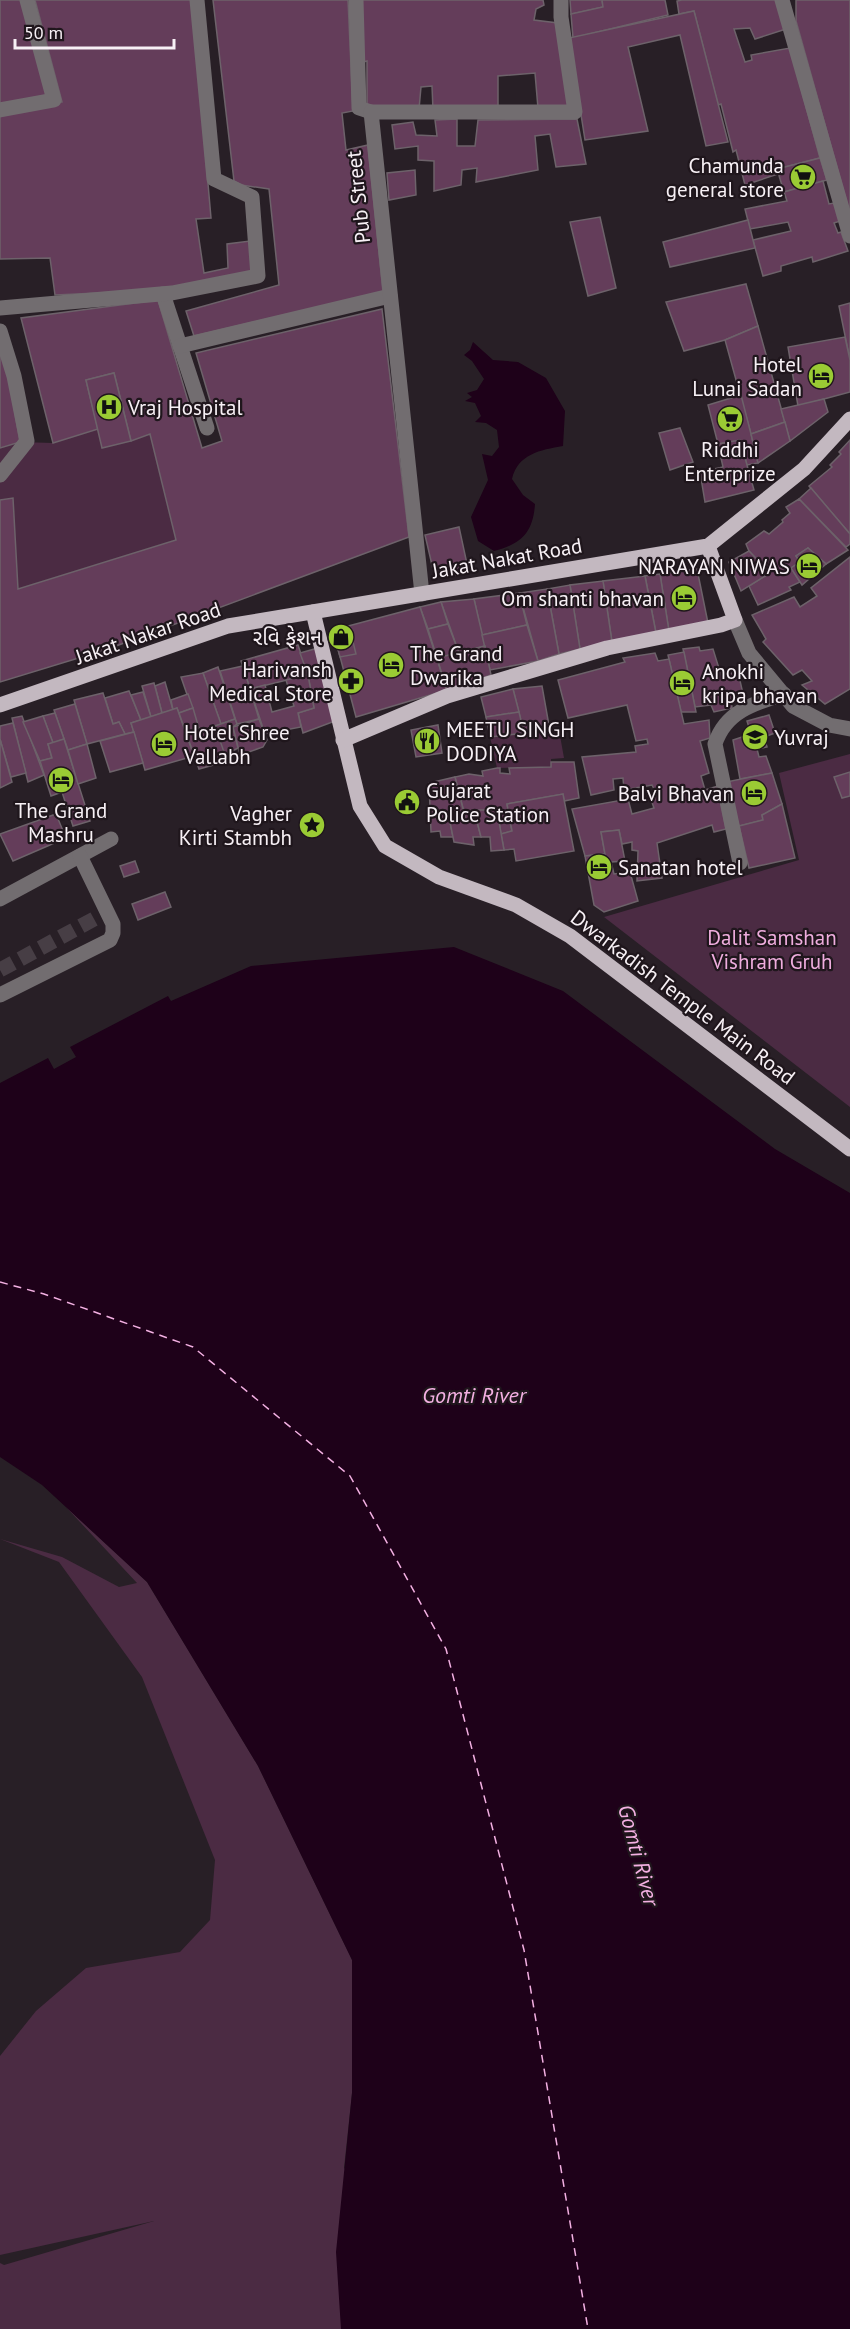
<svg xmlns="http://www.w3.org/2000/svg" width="850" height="2329" viewBox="0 0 850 2329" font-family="'PT Sans','Noto Sans Gujarati',sans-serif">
	<rect width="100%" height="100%" fill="#281f26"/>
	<!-- green -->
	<g fill="#4b2b43">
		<polygon points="98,429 103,448 150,434 176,540 18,589 13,499 0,500 0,448 20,442 53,443"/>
		<polygon points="559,730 564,758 551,759 551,767 497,768 490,737"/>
		<polygon points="850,754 850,1107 604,917 799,860 779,773"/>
		<polygon points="65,1506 147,1582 258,1766 352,1960 352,2093 344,2168 403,2222 476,2329 0,2329 0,2263 4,2265 154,2221 0,2255 0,2056 36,2011 86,1968 180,1952 210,1920 215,1860 142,1677 59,1562 0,1539 62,1557 119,1587 137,1583"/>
	</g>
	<!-- water -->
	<g fill="#1e0119">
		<path d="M473,342L493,360L518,362L546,378L565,411L563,446C540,450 518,454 512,479L523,495L535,504C533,532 522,544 494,551L478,541L471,517L488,480L482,454L492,456L499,447L497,430L486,423L475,422L481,416L475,403L465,401L472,397L467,393L477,390L484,379L472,361L464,355L470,350Z"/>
		<polygon points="454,947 563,991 775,1149 850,1193 850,2329 341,2329 336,2252 352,2093 352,1960 258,1766 147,1582 42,1485 0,1457 0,1083 48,1058 54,1069 76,1057 70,1047 168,996 171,1001 251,966"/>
	</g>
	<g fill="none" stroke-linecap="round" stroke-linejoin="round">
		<!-- ferry -->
		<polyline stroke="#f3b0e2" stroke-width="1.5" stroke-dasharray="8 6" stroke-linecap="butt" points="0,1282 44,1294 193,1347 350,1476 446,1649 524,1950 588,2329"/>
	</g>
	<!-- building -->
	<g fill="#643d5a" stroke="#6d626a" stroke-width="1.5">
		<polygon points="0,0 22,0 47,95 0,104"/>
		<polygon points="35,0 192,0 211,218 196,219 204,273 228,268 227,244 250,241 252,271 161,290 55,295 50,258 0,259 0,115 62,102"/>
		<polygon points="213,0 348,0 353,111 342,113 346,150 368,145 383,292 194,336 186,311 279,285 269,189 241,185 234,181"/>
		<polygon points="361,0 543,0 544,5 536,9 534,20 558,23 571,108 538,108 535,73 498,76 498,109 433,110 432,86 421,87 419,109 367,109 367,61 363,62"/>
		<polygon points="570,0 602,0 603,7 571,14"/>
		<polygon points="602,0 665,0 668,15 573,38 571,14 603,7"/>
		<polygon points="682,0 776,0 786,29 755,39 750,28 734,29 745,62 752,60 751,55 790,48 820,158 777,169 778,174 745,185 736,150 733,152 721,104 718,105 694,11 679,14 677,1"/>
		<polygon points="796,0 850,0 850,214 796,21"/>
		<polygon points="694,11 728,142 706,146 680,35 628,47 648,131 585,140 569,38"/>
		<polygon points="457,119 457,146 475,146 478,120 577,119 586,164 556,167 550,134 535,136 538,170 476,182 477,168 462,170 461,185 434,191 434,161 418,160 418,146 395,149 392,125 413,122 416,135 437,136 435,120"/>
		<polygon points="820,158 827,180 784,192 777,169"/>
		<polygon points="415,170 416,195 389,200 387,173"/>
		<polygon points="823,181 829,204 834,203 840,221 834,223 838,233 841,232 848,251 813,262 812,257 781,266 781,271 763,276 753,240 791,231 788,222 750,229 745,209 787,201 784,192"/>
		<polygon points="600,217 616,288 588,296 570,222"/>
		<polygon points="748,220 755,248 670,267 663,242"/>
		<polygon points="746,284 758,326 725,340 684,351 666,302"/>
		<polygon points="158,300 202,448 222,441 196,353 382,309 409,537 108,649 0,682 0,500 13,498 18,589 176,540 150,434 131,441 114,373 86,380 98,429 53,443 21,318"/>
		<polygon points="850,303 850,360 839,306"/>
		<polygon points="758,326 785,422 751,434 725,340"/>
		<polygon points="845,337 850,360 850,392 798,406 788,347"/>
		<polygon points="0,349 8,374 20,442 0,448"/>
		<polygon points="114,373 131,441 102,448 86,380"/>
		<polygon points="741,395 751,434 758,463 747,465 740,440 718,444 708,405"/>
		<polygon points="824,399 828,412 790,441 781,409"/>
		<polygon points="785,422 790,441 758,463 751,434"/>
		<polygon points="680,428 693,462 670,470 659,433"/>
		<polygon points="740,440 754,490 705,502 700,472 723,467 718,444"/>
		<polygon points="850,440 850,534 809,486 832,467 830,465 841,454 839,452"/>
		<polygon points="811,488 850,534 850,544 846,547 799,499"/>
		<polygon points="799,499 848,550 826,564 808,548 796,556 800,562 791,568 800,582 789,587 791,590 758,605 749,586 770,573 749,551 746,544 764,531 769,534 783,522 782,520 790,513 786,507"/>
		<polygon points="459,527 469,573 435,578 425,535"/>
		<polygon points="808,548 826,564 802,585 791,568 800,562 796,556"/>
		<polygon points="749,551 770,573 741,591 729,562"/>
		<polygon points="850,557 850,689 825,704 802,685 812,681 802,670 793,675 763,642 766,639 752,615 794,597 800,607 817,596 811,588"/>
		<polygon points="697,569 708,623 669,631 660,574"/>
		<polygon points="660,574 669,631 656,633 645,576"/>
		<polygon points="645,576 656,633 612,642 603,581"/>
		<polygon points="603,581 612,642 580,649 570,585"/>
		<polygon points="570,585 580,649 559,654 547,589"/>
		<polygon points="547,589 559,654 538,661 519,593"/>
		<polygon points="519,593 527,625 482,635 474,599"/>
		<polygon points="474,599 485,646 459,653 441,602"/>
		<polygon points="441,602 448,624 428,629 420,607"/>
		<polygon points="420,607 447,690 356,717 333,630"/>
		<polygon points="448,624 459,653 437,658 428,629"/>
		<polygon points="527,625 538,661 490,670 482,635"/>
		<polygon points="344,627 348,644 337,646 333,630"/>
		<polygon points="353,642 356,654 340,657 337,646"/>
		<polygon points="298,645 308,675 250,689 241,661"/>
		<polygon points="485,646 491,675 447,690 437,658"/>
		<polygon points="699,647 700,651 713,649 721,675 738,672 744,698 731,699 732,708 714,712 711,705 695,707 683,649"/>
		<polygon points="318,648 323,672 308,675 300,653"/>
		<polygon points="684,652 696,712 681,712 668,655"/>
		<polygon points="655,653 658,661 669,659 684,724 709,720 710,738 700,741 709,773 701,776 705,790 718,786 726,829 714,832 712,825 657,843 662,878 637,881 638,851 632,850 632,842 622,844 619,830 601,832 605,854 585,856 572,809 628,799 632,814 654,808 650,797 657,795 652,785 624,790 623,778 613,779 614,790 591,795 582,757 636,752 635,746 648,744 647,739 636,741 627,705 568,718 558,680 625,662 623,658"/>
		<polygon points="243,666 259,719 237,724 220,671"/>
		<polygon points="218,667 235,719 221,724 203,673"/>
		<polygon points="351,670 358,691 350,692 344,672"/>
		<polygon points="323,672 335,721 303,733 298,713 314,708 308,675"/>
		<polygon points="203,673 221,724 200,732 181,677"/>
		<polygon points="308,675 314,708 298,713 301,727 265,734 250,689 265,685 272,712 294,706 286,680"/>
		<polygon points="165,682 173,710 162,713 155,686"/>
		<polygon points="154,683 162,713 151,717 142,686"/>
		<polygon points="542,686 550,731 524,733 513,689"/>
		<polygon points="513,689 519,712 486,717 481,697"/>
		<polygon points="129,691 141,720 131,723 134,732 125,734 119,722 113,724 105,698"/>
		<polygon points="143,692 151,717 141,720 131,695"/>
		<polygon points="103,693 113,724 119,722 125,734 87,744 74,700"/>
		<polygon points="188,694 193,708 179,713 177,708 173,710 171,700"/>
		<polygon points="75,704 87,744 68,750 54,710"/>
		<polygon points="177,708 194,756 145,770 131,723"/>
		<polygon points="193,708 200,732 215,726 228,761 199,769 179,713"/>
		<polygon points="519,712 524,733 490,737 486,717"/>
		<polygon points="55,713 64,739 53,743 43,716"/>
		<polygon points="769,715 775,733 764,737 767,747 757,749 759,757 766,756 772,773 740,779 733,740 751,734 747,721"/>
		<polygon points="22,716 44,775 28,782 12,718"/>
		<polygon points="43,716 53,743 48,744 52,758 40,761 23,722"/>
		<polygon points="235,719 237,724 233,727 238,748 225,755 215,726"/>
		<polygon points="259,719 267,740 263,747 240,755 233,727"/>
		<polygon points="13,723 26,773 11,777 0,739 0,726"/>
		<polygon points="438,725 442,753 416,757 411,730"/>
		<polygon points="134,732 143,763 110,772 100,741"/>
		<polygon points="0,739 12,782 0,788"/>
		<polygon points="64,739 90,821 73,826 62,792 51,796 40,761 52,758 48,744"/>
		<polygon points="87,744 96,778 78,784 68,750"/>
		<polygon points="551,762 574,762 579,798 564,801 563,794 507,804 512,831 501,834 497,810 464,812 455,777 469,774 483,776 482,771 497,768 500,768 500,773 510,774 509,768 551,767"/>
		<polygon points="850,772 850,796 842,798 834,777"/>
		<polygon points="772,773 782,804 762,815 763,820 739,826 726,782"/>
		<polygon points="455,777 465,817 449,817 453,837 441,837 440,831 431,832 429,783"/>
		<circle cx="407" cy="802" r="10"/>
		<polygon points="563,794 574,851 516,861 514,849 504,850 501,834 512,831 507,804"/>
		<polygon points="782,804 795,858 749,868 739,826 763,820 762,815"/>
		<polygon points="474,810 481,837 473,837 474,845 454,842 449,817 465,817 464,812"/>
		<polygon points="474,810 497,810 504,850 491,851 490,837 481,837"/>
		<polygon points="56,814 66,838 13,861 0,834"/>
		<polygon points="619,830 625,861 611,862 614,874 630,872 638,901 604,912 594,905 585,856 605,854 601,832"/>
		<polygon points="135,861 139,872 124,877 120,866"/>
		<polygon points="165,892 171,907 138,920 132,904"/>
	</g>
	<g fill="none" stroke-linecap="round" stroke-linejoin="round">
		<!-- minor-tunnel -->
		<polyline stroke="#473e45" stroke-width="15" stroke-dasharray="15 8" stroke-linecap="butt" points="0,970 107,912"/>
		<!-- minor -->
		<g stroke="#726d70" stroke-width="15">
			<polyline points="356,0 359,108 371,112"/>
			<polyline points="782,0 850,236"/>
			<polyline points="0,110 54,100 27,0"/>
			<polyline points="163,294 207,428"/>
			<polyline points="0,308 172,293 258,276 252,197 214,179 197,0"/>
			<polyline points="0,331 14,376 27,441 0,475"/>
			<polyline points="180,346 390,296"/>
			<polyline points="422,594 371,112 575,112 561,17 561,0"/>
			<polyline points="735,620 749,653 793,706 829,725 850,729"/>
			<path d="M740,863L715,744C725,712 754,703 784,694"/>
			<polyline points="0,899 111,839"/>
			<polyline points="0,995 110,940 113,933 113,924 80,856"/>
		</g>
		<!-- major -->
		<g stroke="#c3b8c0" stroke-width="15">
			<polyline points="313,612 360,806 385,846 439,877 516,905 570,936 850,1149"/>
			<polyline points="0,705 228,626 708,546 804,469 850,419"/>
			<polyline points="343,740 447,696 607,648 721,625 735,620 708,546"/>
		</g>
	</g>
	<!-- icons -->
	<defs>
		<symbol id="supermarket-disc" viewBox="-11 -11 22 22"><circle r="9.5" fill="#9acb34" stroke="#1f161c"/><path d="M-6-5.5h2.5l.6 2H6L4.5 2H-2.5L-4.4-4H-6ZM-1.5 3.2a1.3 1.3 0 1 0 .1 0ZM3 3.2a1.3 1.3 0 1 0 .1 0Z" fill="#111"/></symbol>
		<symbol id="hotel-disc" viewBox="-11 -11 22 22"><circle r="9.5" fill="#9acb34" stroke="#1f161c"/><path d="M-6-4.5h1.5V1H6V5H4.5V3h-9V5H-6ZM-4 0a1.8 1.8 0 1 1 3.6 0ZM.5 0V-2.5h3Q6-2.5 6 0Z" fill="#111"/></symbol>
		<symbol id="hospital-disc" viewBox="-11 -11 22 22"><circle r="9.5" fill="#9acb34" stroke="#1f161c"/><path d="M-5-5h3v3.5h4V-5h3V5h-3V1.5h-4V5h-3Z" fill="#111"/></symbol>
		<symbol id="shop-disc" viewBox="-11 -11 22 22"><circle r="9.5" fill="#9acb34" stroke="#1f161c"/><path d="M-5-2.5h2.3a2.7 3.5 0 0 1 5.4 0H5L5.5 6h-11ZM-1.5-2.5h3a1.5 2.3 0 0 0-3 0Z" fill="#111"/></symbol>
		<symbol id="pharmacy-disc" viewBox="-11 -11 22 22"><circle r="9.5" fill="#9acb34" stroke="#1f161c"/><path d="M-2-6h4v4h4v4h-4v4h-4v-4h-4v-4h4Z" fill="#111"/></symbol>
		<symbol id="school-disc" viewBox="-11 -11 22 22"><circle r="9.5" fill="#9acb34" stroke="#1f161c"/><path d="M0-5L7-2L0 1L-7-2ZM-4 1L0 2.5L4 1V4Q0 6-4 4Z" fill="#111"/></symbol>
		<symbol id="restaurant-disc" viewBox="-11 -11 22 22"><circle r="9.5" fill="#9acb34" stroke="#1f161c"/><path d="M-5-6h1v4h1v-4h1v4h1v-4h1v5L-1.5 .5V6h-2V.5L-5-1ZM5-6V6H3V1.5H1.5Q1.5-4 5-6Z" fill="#111"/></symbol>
		<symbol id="civic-disc" viewBox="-11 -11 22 22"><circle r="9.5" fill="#9acb34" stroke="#1f161c"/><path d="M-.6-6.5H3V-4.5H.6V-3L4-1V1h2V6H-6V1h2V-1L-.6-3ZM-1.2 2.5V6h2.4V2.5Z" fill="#111"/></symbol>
		<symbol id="sight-disc" viewBox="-11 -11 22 22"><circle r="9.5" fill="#9acb34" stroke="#1f161c"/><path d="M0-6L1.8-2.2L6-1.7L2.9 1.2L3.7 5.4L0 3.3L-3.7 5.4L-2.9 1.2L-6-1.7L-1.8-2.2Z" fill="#111"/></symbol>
	</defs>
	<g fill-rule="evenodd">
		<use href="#supermarket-disc" x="788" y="162" width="30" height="30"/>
		<use href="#hotel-disc" x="806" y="361" width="30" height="30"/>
		<use href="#hospital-disc" x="94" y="392" width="30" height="30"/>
		<use href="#supermarket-disc" x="715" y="404" width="30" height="30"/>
		<use href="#hotel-disc" x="794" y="551" width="30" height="30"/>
		<use href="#hotel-disc" x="669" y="583" width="30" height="30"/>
		<use href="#shop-disc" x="326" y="622" width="30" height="30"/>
		<use href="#hotel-disc" x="376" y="650" width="30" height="30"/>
		<use href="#pharmacy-disc" x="336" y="666" width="30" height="30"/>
		<use href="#hotel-disc" x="667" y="668" width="30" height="30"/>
		<use href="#school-disc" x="740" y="722" width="30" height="30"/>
		<use href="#restaurant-disc" x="412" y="726" width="30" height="30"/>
		<use href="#hotel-disc" x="149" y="729" width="30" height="30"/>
		<use href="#hotel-disc" x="46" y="765" width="30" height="30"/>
		<use href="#hotel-disc" x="739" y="778" width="30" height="30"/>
		<use href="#civic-disc" x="392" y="787" width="30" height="30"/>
		<use href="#sight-disc" x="297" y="810" width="30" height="30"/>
		<use href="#hotel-disc" x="584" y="852" width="30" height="30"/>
	</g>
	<g text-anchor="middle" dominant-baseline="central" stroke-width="4.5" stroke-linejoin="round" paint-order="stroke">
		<!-- poi labels -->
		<g font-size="21" fill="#f7f0f5" stroke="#1f161c" text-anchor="end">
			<text x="784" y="165">Chamunda<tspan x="784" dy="24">general store</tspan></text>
			<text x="802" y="364">Hotel<tspan x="802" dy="24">Lunai Sadan</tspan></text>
			<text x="128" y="407" text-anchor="start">Vraj Hospital</text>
			<text x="730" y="449" text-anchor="middle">Riddhi<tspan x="730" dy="24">Enterprize</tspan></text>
			<text x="790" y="566">NARAYAN NIWAS</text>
			<text x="664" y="598">Om shanti bhavan</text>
			<text x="322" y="637">રવિ ફેશન</text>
			<text x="410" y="653" text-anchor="start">The Grand<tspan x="410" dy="24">Dwarika</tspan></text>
			<text x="332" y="669">Harivansh<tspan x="332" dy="24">Medical Store</tspan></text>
			<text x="702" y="671" text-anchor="start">Anokhi<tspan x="702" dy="24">kripa bhavan</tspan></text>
			<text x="446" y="729" text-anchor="start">MEETU SINGH<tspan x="446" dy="24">DODIYA</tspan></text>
			<text x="184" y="732" text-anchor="start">Hotel Shree<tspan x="184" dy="24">Vallabh</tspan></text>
			<text x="774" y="737" text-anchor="start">Yuvraj</text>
			<text x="426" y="790" text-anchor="start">Gujarat<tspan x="426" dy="24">Police Station</tspan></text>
			<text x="734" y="793">Balvi Bhavan</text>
			<text x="61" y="810" text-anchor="middle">The Grand<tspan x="61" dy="24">Mashru</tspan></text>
			<text x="292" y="813">Vagher<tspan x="292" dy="24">Kirti Stambh</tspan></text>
			<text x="618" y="867" text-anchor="start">Sanatan hotel</text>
		</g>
		<!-- street labels -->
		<g font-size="21" fill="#f7f0f5" stroke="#1f161c">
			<text transform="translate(358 197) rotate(-96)">Pub Street</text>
			<text transform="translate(507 558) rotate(-10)">Jakat Nakat Road</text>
			<text transform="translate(148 633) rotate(-19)">Jakat Nakar Road</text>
			<text transform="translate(683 997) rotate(37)">Dwarkadish Temple Main Road</text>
		</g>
		<!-- park labels -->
		<g font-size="21" fill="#efadde" stroke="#1f161c">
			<text x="772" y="937">Dalit Samshan<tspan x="772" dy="24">Vishram Gruh</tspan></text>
		</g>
		<!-- water labels -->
		<g font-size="22" font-style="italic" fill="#f3b0e2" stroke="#1f161c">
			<text x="474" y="1395">Gomti River</text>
			<text transform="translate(639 1855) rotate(75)">Gomti River</text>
		</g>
	</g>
	<!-- scale -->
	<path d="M15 39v9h159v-9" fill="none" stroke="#f7f0f5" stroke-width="3"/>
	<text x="24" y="39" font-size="18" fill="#f7f0f5" stroke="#1f161c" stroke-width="4.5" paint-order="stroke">50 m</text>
</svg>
